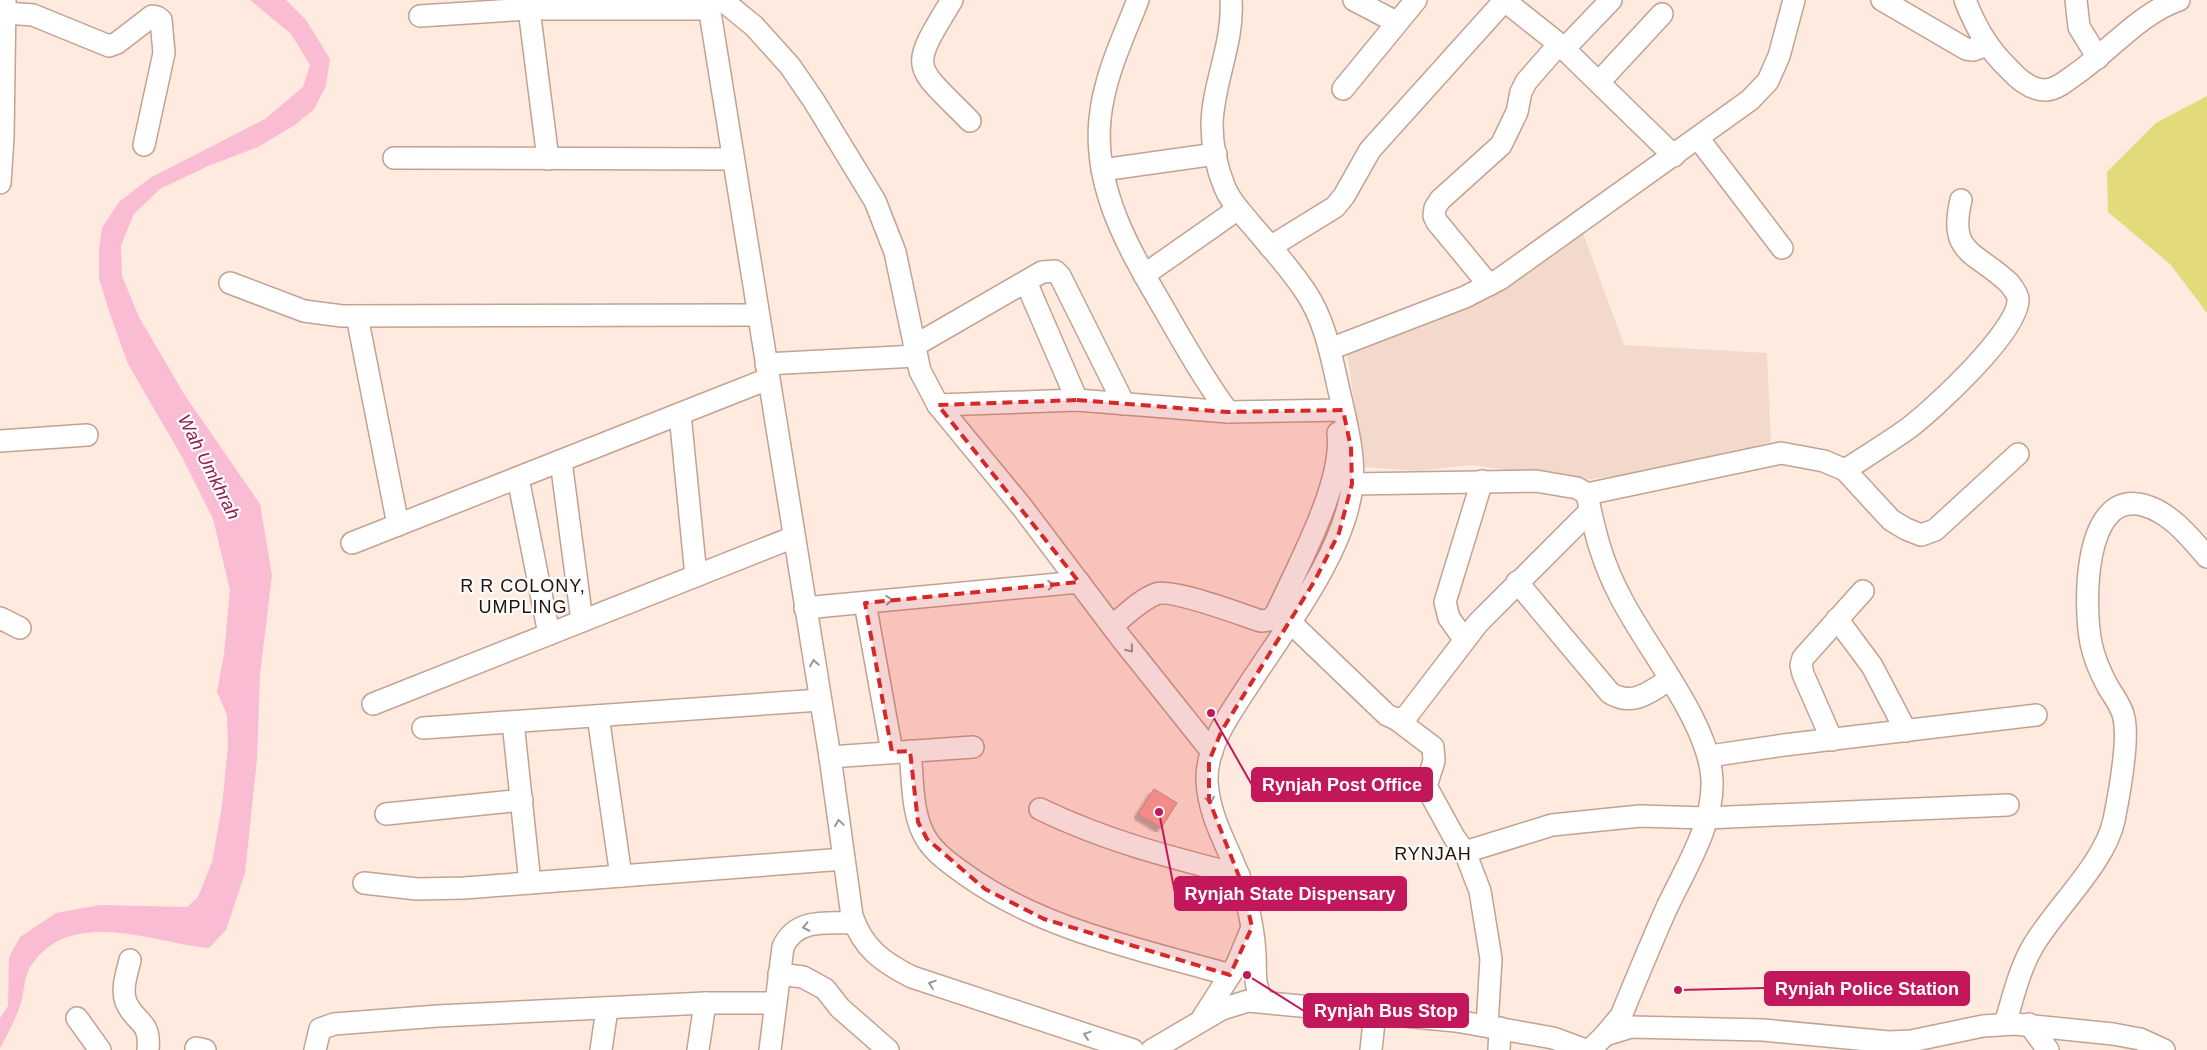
<svg xmlns="http://www.w3.org/2000/svg" width="2207" height="1050" viewBox="0 0 2207 1050" font-family="Helvetica,sans-serif">
	<defs>
		<filter id="shadow"><feDropShadow dx="-4.5" dy="4.5" stdDeviation="1" flood-color="#0004"/></filter>
	</defs>
	<rect width="100%" height="100%" fill="#ffeadf"/>
	<!-- built -->
	<polygon fill="#f2d9cc" points="1576,214 1624,345 1767,353 1771,441 1700,469 1576,480 1471,465 1417,471 1364,467 1345,340 1477,282"/>
	<!-- green -->
	<polygon fill="#e2da7b" points="2207,96 2207,313 2171,265 2108,212 2107,172 2156,123"/>
	<!-- water -->
	<path fill="#fabcd2" d="M250,0H286L306,20L330,59L326,86L314,109L295,125L258,147L208,166L160,189L134,214L121,245L122,276L139,317L184,394L260,504L272,575L260,674L257,759L245,873L226,930L209,948C150,942 67,905 29,969C24,979 24,992 21,1003C16,1018 8,1034 0,1048V1018L8,1006L9,957L20,937L56,913L100,905L187,907L198,897L212,862L222,806L228,745L227,715L217,692L224,654L230,590L213,519L182,457L128,364L109,311L99,278V249L102,228L119,202L150,178L265,119L303,87L310,65L291,34Z"/>
	<!-- building -->
	<polygon fill="#fba5a1" stroke="#b7928f" filter="url(#shadow)" points="1154,789 1177,803 1161,828 1138,814"/>
	<g fill="none" stroke-linecap="round" stroke-linejoin="round">
		<defs>
			<g id="minor">
				<path d="M708,0L830,757L852,916C863,948 882,962 912,977L1133,1050"/>
				<polyline points="722,0 754,26 790,66 814,101 875,201 895,252 920,371 938,405 1022,507 1121,638 1212,752"/>
				<path d="M952,0C908,72 913,63 970,121"/>
				<path d="M1138,0C1123,38 1104,77 1100,119C1093,189 1130,251 1164,309C1184,344 1204,379 1228,412"/>
				<path d="M1231,0C1234,43 1213,82 1212,124C1212,145 1217,169 1225,188C1230,201 1241,212 1250,223C1269,245 1289,267 1305,291C1327,323 1332,362 1341,399C1347,427 1355,456 1352,485C1346,550 1285,629 1250,683C1231,712 1206,745 1207,781C1209,823 1235,856 1245,895C1250,914 1254,934 1255,954C1256,971 1253,985 1263,1001"/>
				<polyline points="1354,0 1396,22"/>
				<polyline points="1882,0 1966,49 1973,50 1979,48 1982,39"/>
				<path d="M1965,0C1976,28 1988,49 2010,70C2019,80 2032,90 2046,90C2058,89 2067,80 2076,74C2109,51 2142,12 2179,0"/>
				<polyline points="2076,0 2079,27 2098,58"/>
				<polyline points="1505,1 1559,44 1674,156"/>
				<polyline points="529,9 548,159"/>
				<polyline points="6,13 33,15 109,46 117,43 152,16 157,17 161,20 164,53 144,145"/>
				<polyline points="420,16 529,9 709,9"/>
				<polyline points="1564,49 1611,0"/>
				<polyline points="1599,82 1662,14"/>
				<polyline points="1343,89 1416,0"/>
				<polyline points="1698,138 1782,248"/>
				<polyline points="394,158 733,159"/>
				<polyline points="1102,170 1216,154"/>
				<polyline points="0,183 3,137 5,0"/>
				<polyline points="1270,247 1335,207 1344,196 1370,150 1505,0"/>
				<polyline points="1144,275 1238,209"/>
				<polyline points="1026,282 1077,400"/>
				<polyline points="230,283 304,311 342,316 758,315"/>
				<polyline points="1489,285 1437,222 1434,216 1435,208 1440,200 1501,145 1517,112 1521,92 1526,82 1559,44"/>
				<polyline points="357,316 398,525"/>
				<polyline points="914,346 1042,272 1055,271 1060,276 1124,404"/>
				<polyline points="1330,349 1465,297 1500,279 1750,100 1768,81 1779,56 1794,0"/>
				<polyline points="766,364 916,356"/>
				<polyline points="938,405 1077,400 1228,412 1343,410"/>
				<polyline points="680,414 696,576"/>
				<polyline points="0,441 87,435"/>
				<polyline points="561,461 582,621"/>
				<path d="M1845,470C1865,457 1886,444 1906,430C1931,412 2020,330 2018,299C2018,294 2012,287 2009,283C1975,251 1948,254 1961,200"/>
				<polyline points="518,478 549,634"/>
				<path d="M1352,484L1536,481L1577,488L1587,494C1595,534 1602,562 1621,598C1647,649 1710,724 1712,780C1714,827 1682,873 1664,914C1649,948 1635,982 1621,1016L1605,1035"/>
				<polyline points="1587,494 1781,453 1824,461 1845,470 1891,520 1906,529 1921,535 1935,530 2018,454"/>
				<polyline points="352,543 768,379"/>
				<path d="M1517,582L1610,693C1633,707 1650,692 1670,679"/>
				<polyline points="865,603 892,752"/>
				<polyline points="805,608 1079,582"/>
				<polyline points="0,618 20,628"/>
				<polyline points="1837,619 1872,666 1906,731"/>
				<polyline points="1290,622 1387,715 1396,719 1406,717 1478,623 1590,511"/>
				<path d="M1112,626C1126,615 1140,600 1156,594C1172,588 1242,615 1261,621L1269,620L1276,614C1297,567 1344,483 1338,433"/>
				<polyline points="1464,639 1449,618 1445,602 1482,481"/>
				<polyline points="373,704 794,537"/>
				<polyline points="598,716 621,876"/>
				<polyline points="1396,719 1433,747 1434,761 1426,786 1454,837 1465,852 1480,891 1491,959 1487,1026"/>
				<polyline points="513,722 530,883"/>
				<polyline points="423,728 820,700"/>
				<polyline points="1832,740 1803,674 1801,665 1803,658 1863,591"/>
				<path d="M910,751C913,778 911,816 927,840C936,854 952,865 966,875C1043,930 1140,949 1230,975"/>
				<polyline points="1710,756 1784,745 2036,715"/>
				<polyline points="830,757 973,747"/>
				<path d="M1040,809C1106,841 1169,857 1239,875"/>
				<polyline points="386,814 522,800"/>
				<polyline points="1465,852 1552,825 1640,816 1706,818 2008,805"/>
				<polyline points="364,883 417,889 464,888 844,859"/>
				<path d="M130,960C127,973 121,989 126,1002C135,1024 151,1019 148,1050"/>
				<polyline points="779,974 803,977 825,989 840,1008 888,1050"/>
				<polyline points="77,1018 100,1050"/>
				<polyline points="1202,1019 1237,964 1251,930"/>
				<path d="M2005,1024C2013,998 2019,970 2033,946C2056,907 2105,863 2114,820C2119,795 2129,742 2124,718C2122,706 2113,696 2107,685C2100,672 2094,658 2091,643C2084,608 2082,490 2143,505C2170,512 2190,537 2207,557"/>
				<polyline points="2029,1024 2048,1050"/>
				<polyline points="196,1048 205,1050"/>
				<polyline points="315,1050 320,1029 334,1024 438,1016 705,1003 775,1003"/>
				<polyline points="601,1050 607,1009"/>
				<polyline points="698,1050 705,1003"/>
				<path d="M770,1050L783,947C796,918 827,923 854,923"/>
				<polyline points="1152,1050 1222,1009 1248,1001 1456,1021 1553,1038 1586,1050"/>
				<polyline points="1371,1050 1375,1012"/>
				<polyline points="1499,1050 1500,1028"/>
				<polyline points="1590,1050 1605,1035 1631,1027 1763,1030 1889,1042 1911,1041 1983,1026 2015,1024 2113,1034 2140,1039 2164,1050"/>
			</g>
		</defs>
		<!-- minor casing -->
		<use href="#minor" stroke="#c2a291" stroke-width="24"/>
		<!-- minor -->
		<use href="#minor" stroke="#fff" stroke-width="21"/>
	</g>
	<!-- one-way arrows -->
	<defs><path id="oneway-chevron" d="M-2-3.5L2.5 0L-2 3.5" fill="none" stroke-width="1.6" stroke-linecap="round" stroke-linejoin="round" transform="scale(1.25)"/></defs>
	<g stroke="#9a9592">
		<use href="#oneway-chevron" transform="translate(1051 585) rotate(-5)"/>
		<use href="#oneway-chevron" transform="translate(889 600) rotate(-5)"/>
		<use href="#oneway-chevron" transform="translate(1130 649) rotate(51)"/>
		<use href="#oneway-chevron" transform="translate(814 663) rotate(-99)"/>
		<use href="#oneway-chevron" transform="translate(1210 800) rotate(80)"/>
		<use href="#oneway-chevron" transform="translate(839 823) rotate(-98)"/>
		<use href="#oneway-chevron" transform="translate(806 927) rotate(168)"/>
		<use href="#oneway-chevron" transform="translate(932 984) rotate(-161)"/>
		<use href="#oneway-chevron" transform="translate(1087 1035) rotate(-162)"/>
	</g>
	<!-- marked area -->
	<path fill="#d62828" fill-opacity="0.2" stroke="#d62828" stroke-width="4" stroke-dasharray="10 6" stroke-linejoin="round" d="M1077,400L1228,412L1343,410L1351,448L1352,484L1339,533L1314,582L1222,730L1209,761V800L1242,884L1252,927L1230,975L1044,919L985,889L927,839L918,822L910,751L892,752L865,603L1079,582L938,405Z"/>
	<g text-anchor="middle" dominant-baseline="central" stroke-width="4.5" stroke-linejoin="round" paint-order="stroke">
		<!-- water labels -->
		<g font-size="18" font-style="italic" fill="#8f1a55" stroke="#fcfcfc">
			<text transform="translate(209 467) rotate(63)">Wah Umkhrah</text>
		</g>
		<!-- neighbourhood labels -->
		<g font-size="18" letter-spacing="1" fill="#1f130d" stroke="#fcfcfc">
			<text x="523" y="586">R R COLONY,<tspan x="523" dy="21">UMPLING</tspan></text>
			<text x="1433" y="854">RYNJAH</text>
		</g>
	</g>
	<!-- callouts -->
	<path fill="none" stroke="#c2185b" stroke-width="2" d="M1211 713L1252 785M1159 812L1175 893M1678 990L1765 988M1247 975L1304 1011"/>
	<g fill="#c2185b" stroke="#fcfcfc" stroke-width="2">
		<circle cx="1211" cy="713" r="5"/>
		<circle cx="1159" cy="812" r="5"/>
		<circle cx="1678" cy="990" r="5"/>
		<circle cx="1247" cy="975" r="5"/>
	</g>
	<g fill="#c2185b" stroke="#c2185b" stroke-width="2">
		<rect x="1252" y="768" width="180" height="33" rx="5"/>
		<rect x="1175" y="877" width="231" height="33" rx="5"/>
		<rect x="1765" y="972" width="204" height="33" rx="5"/>
		<rect x="1304" y="994" width="164" height="33" rx="5"/>
	</g>
	<g font-size="18" text-anchor="middle" font-weight="bold" fill="#fff">
		<text x="1342" y="791">Rynjah Post Office</text>
		<text x="1290" y="900">Rynjah State Dispensary</text>
		<text x="1867" y="995">Rynjah Police Station</text>
		<text x="1386" y="1017">Rynjah Bus Stop</text>
	</g>
</svg>
